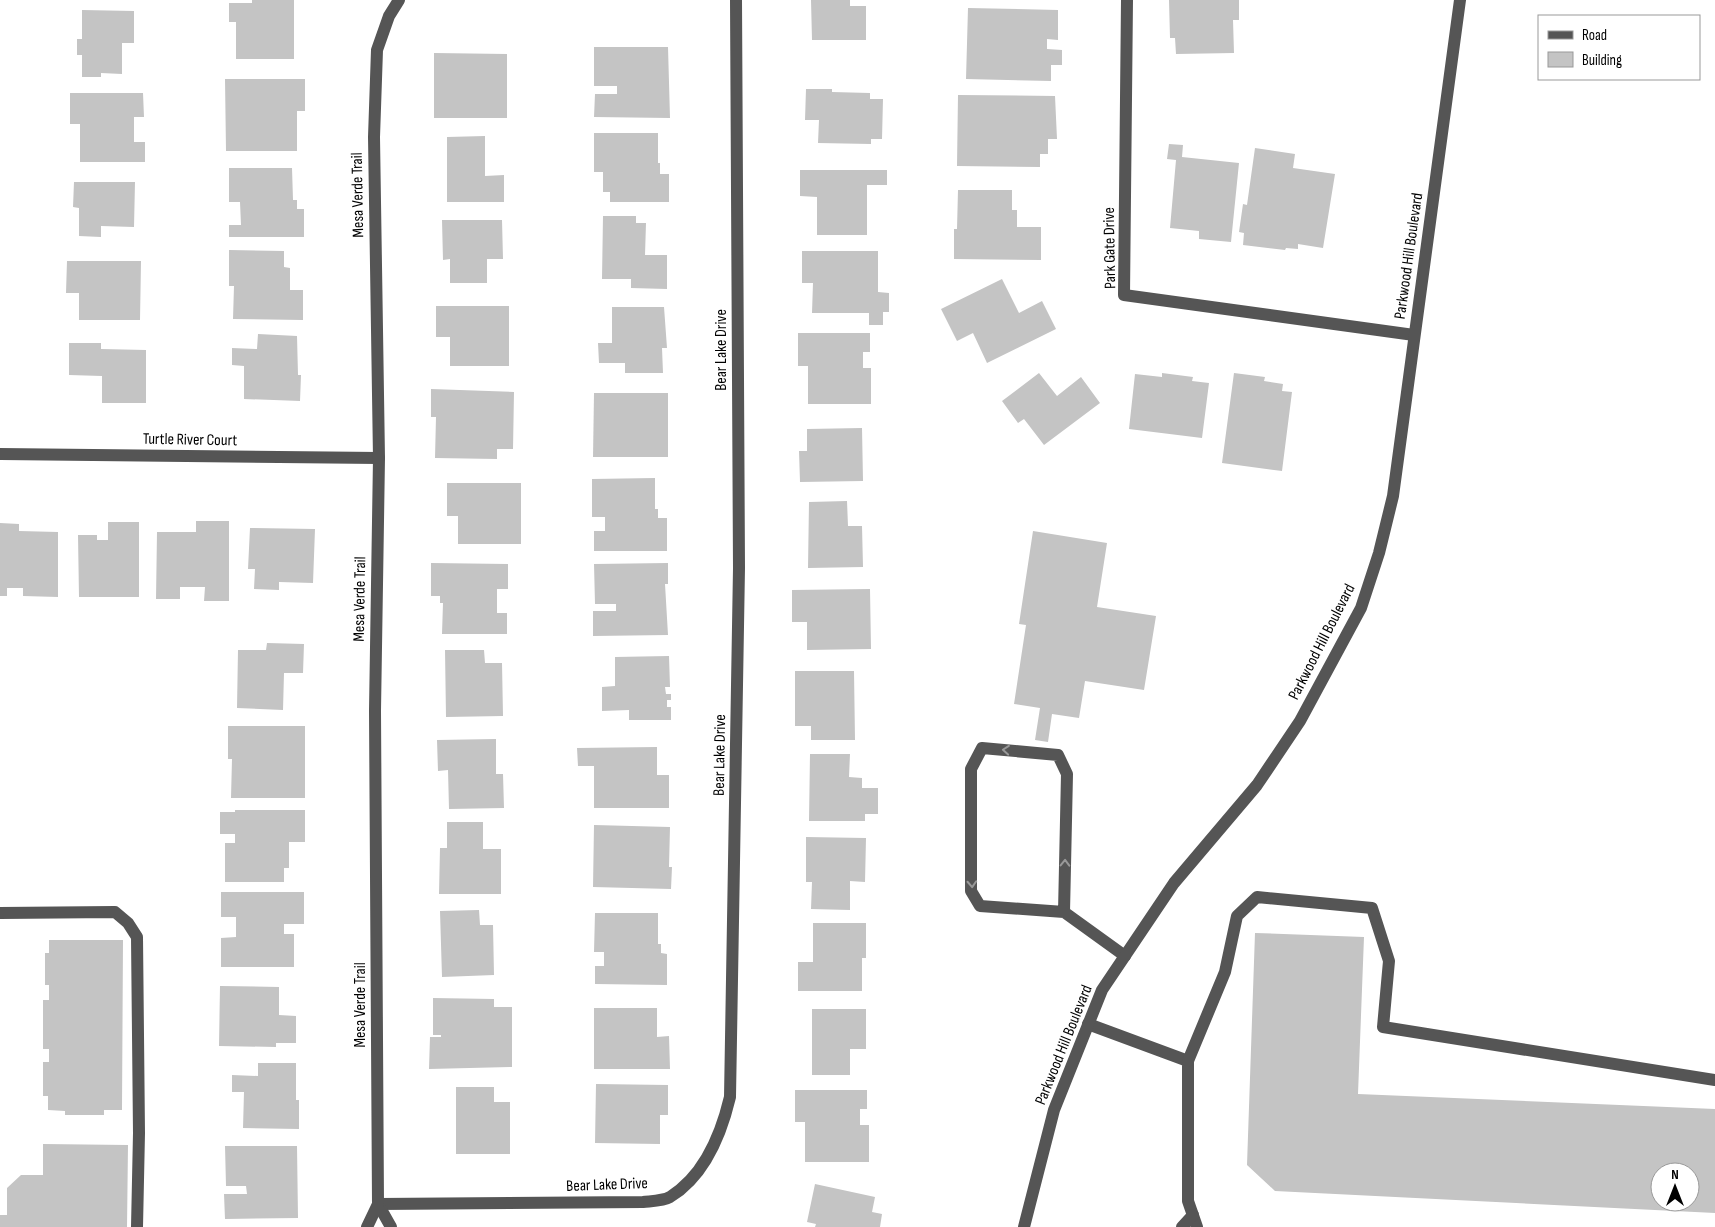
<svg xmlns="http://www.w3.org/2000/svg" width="1715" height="1227" viewBox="0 0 1715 1227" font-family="'Sofia Sans Condensed',sans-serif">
	<rect width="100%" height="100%" fill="#fff"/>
	<!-- building -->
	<g fill="#c4c4c4" fill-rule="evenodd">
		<polygon points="252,0 294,0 294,59 236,59 236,22 229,22 229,3 252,3"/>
		<polygon points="811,0 850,0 850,6 866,6 866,40 812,40"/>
		<polygon points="1169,0 1239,0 1239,20 1233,20 1234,53 1176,54 1175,38 1170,38"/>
		<polygon points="968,8 1058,10 1058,40 1047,39 1047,49 1062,50 1062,65 1051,65 1051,81 966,79"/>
		<polygon points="82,10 134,11 134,43 122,43 122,74 101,73 101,77 82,77 82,55 77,55 77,39 82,39"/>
		<polygon points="594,47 668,47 670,118 594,117 595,94 617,94 617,86 594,86"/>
		<polygon points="434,53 507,54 507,118 434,118"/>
		<polygon points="225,79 305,79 305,111 297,111 297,151 226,151"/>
		<polygon points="806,89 832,89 832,92 870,93 870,99 883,99 882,139 871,139 871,144 818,143 819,120 805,120"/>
		<polygon points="70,93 143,93 144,117 134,117 134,142 145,142 145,162 80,162 80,124 70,124"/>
		<polygon points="958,95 1055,96 1057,139 1048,139 1048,154 1040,154 1040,167 957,166"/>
		<polygon points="594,133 658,133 658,163 660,163 660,174 669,174 669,202 610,202 610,192 603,192 603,172 594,172"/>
		<polygon points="485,136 485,176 504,175 504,202 447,202 447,137"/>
		<polygon points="1169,144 1183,145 1182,157 1239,163 1231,242 1199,239 1199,231 1170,228 1176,160 1167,159"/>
		<polygon points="1255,148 1295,154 1293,168 1335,174 1323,248 1298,244 1298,249 1286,248 1285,250 1243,245 1244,233 1239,232 1243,204 1247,205"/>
		<polygon points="229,168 292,168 293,200 297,200 297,209 304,209 304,237 229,237 229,225 241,225 240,202 229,202"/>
		<polygon points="800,170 887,170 887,185 867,185 867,235 817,235 817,197 800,196"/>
		<polygon points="74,182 135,182 134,227 101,226 101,237 79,236 79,208 73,207"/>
		<polygon points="958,190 1012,190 1012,210 1017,210 1017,227 1041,227 1041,260 954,259 954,229 957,229"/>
		<polygon points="603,216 636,216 636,223 646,223 645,255 667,255 667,289 631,288 631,279 602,279"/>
		<polygon points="442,220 502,220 503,259 487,259 487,283 450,283 450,259 443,260"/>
		<polygon points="229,250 284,251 284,267 290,268 290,290 303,290 303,320 233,319 234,286 229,286"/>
		<polygon points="802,251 878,251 878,292 889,293 889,312 883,312 883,325 869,325 869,313 812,313 813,283 802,283"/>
		<polygon points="67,261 141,261 140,320 79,320 79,293 66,293"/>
		<polygon points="1002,279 1019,313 1042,301 1056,329 987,363 973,333 957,341 941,309"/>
		<polygon points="436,306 509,306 509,366 450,366 450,337 436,337"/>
		<polygon points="612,307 664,307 667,348 662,348 663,373 625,373 625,363 599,363 598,343 612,343"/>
		<polygon points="798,333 870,333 870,352 863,352 863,368 871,368 871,404 808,404 808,366 798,366"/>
		<polygon points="258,334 297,336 298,375 301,375 300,401 244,399 244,366 232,365 232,348 257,349"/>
		<polygon points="69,343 101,343 101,349 146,350 146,403 102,403 102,376 69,375"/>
		<polygon points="1039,373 1057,396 1081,377 1100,403 1044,445 1024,419 1018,423 1002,401"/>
		<polygon points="1162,373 1193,377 1192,381 1209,383 1202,438 1129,429 1135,374 1162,377"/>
		<polygon points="1234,373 1265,377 1264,381 1283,384 1282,391 1292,392 1282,471 1222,463"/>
		<polygon points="431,389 514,392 513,449 497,449 497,459 435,458 436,417 431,417"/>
		<polygon points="594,393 668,393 668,457 593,457"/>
		<polygon points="862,428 863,481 800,482 799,451 807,451 807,429"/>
		<polygon points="655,478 655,509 658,509 658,518 667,518 667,551 594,551 594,531 605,531 605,517 592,517 592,479"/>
		<polygon points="447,483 521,483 521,544 458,544 458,516 447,516"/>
		<polygon points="847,501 848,526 862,526 863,567 808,568 809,502"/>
		<polygon points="196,521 229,521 229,601 204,601 205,587 180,587 180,599 156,599 157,532 196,532"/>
		<polygon points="108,522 139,522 139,597 79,597 78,535 97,535 97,540 108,540"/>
		<polygon points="0,523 19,524 19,531 58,532 58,597 23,596 23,588 7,588 7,596 0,596"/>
		<polygon points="250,528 315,529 313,583 279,582 279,590 254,589 255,569 248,569"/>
		<polygon points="1033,531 1107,543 1097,607 1156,616 1144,690 1085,681 1079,718 1052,714 1048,742 1035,740 1040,708 1014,704 1026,625 1019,624"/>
		<polygon points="431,563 508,564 508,589 497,589 497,613 507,613 507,634 442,634 443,603 440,603 440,596 431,596"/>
		<polygon points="668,563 668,584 665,584 668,635 593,636 593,611 616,611 616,604 595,604 594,564"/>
		<polygon points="870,589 871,649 807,650 807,622 792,622 792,590"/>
		<polygon points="267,643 304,644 303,673 284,673 283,710 237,708 238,650 266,650"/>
		<polygon points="445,650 484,650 485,663 502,663 503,716 446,717"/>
		<polygon points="669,656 670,687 665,687 666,694 671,694 671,700 667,700 667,707 671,707 671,720 629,720 629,710 602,711 602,687 615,686 615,657"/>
		<polygon points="795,671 854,671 855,740 811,740 811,726 795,726"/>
		<polygon points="228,726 305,726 305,798 231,798 232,759 228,759"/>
		<polygon points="496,739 496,774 503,774 504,808 449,809 448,770 438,771 437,740"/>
		<polygon points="657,747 657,775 669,775 669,808 594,808 594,766 578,766 577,748"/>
		<polygon points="810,754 850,754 849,777 862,778 862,788 878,788 878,814 865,814 865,821 809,821"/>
		<polygon points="235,810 305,810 305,842 289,842 289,868 284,868 284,882 225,882 225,843 235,843 235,834 220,834 220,812 235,812"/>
		<polygon points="447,822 483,822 483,849 501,849 501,894 439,894 440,848 447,848"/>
		<polygon points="594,825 670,827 669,867 672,867 671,889 593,887"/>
		<polygon points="806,837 866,838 865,882 850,881 850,910 811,909 812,882 806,882"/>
		<polygon points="221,892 304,892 304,924 284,924 284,934 294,934 294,967 221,967 221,938 236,937 236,917 221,917"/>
		<polygon points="479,910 480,925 493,925 494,975 442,977 440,911"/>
		<polygon points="595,913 658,913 658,944 661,944 661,953 667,954 667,985 595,984 595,966 604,966 604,952 594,952"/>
		<polygon points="813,923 866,923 866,958 862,958 862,991 798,991 798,962 813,962"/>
		<path d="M1255,933L1364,937L1358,1094L1715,1109V1213L1275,1191L1247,1165ZM1660,1172H1690V1202H1660Z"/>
		<polygon points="49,940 123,940 122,1110 104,1110 104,1115 65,1115 65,1111 48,1110 48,1096 43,1096 43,1062 49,1062 49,1049 43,1049 43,1000 49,1000 49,985 45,985 45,953 49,953"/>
		<polygon points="220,986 279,987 279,1015 296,1016 296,1043 276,1043 276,1047 219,1046"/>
		<polygon points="433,998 494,999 494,1007 512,1007 512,1067 429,1069 430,1037 441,1037 441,1035 433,1035"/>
		<polygon points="594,1008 657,1008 657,1037 669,1036 670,1069 594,1069"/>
		<polygon points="812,1009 866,1009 866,1049 850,1049 850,1075 812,1075"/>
		<polygon points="258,1063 296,1063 296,1100 299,1100 299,1129 243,1128 244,1092 232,1092 232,1075 258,1076"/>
		<polygon points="596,1084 668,1085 668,1115 660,1115 660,1144 595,1143"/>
		<polygon points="456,1087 494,1087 494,1102 510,1102 510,1154 456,1154"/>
		<polygon points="795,1090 867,1090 867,1109 860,1109 860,1125 869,1125 869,1162 805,1162 805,1122 795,1122"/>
		<polygon points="43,1144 128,1145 127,1227 0,1227 0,1215 7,1215 7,1188 21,1175 43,1175"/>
		<polygon points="225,1146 297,1146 298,1218 225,1219 224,1194 247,1194 246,1186 226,1186"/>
		<polygon points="815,1184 875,1197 872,1212 882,1214 880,1227 815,1227 816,1224 807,1222"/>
	</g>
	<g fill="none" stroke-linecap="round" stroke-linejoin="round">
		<!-- minor -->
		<g stroke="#555" stroke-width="12">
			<polyline points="1127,0 1124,295 1414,335"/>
			<polyline points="0,454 379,458"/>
			<polyline points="1064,912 1067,774 1058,755 982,748 971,769 971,891 980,906 1064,912 1125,956"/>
			<polyline points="0,913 115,912 128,923 137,937 139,1133 137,1227"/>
			<polyline points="1088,1024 1188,1061 1188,1201 1197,1227"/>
			<polyline points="1188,1061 1225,972 1237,916 1257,897 1372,908 1389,961 1383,1027 1715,1080"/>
			<path d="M378,1204L643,1202C651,1201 663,1201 670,1197C704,1176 721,1135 730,1097L739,568L736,0"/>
			<polyline points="378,1204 391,1227"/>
			<polyline points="367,1227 378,1204 375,711 379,458 374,137 377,50 389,16 399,0"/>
			<polyline points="1024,1227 1054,1110 1102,990 1174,883 1257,785 1300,721 1361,608 1379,553 1393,496 1460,0"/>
			<polyline points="1182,1227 1193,1215"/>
		</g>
	</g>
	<!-- one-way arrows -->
	<defs><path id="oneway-chevron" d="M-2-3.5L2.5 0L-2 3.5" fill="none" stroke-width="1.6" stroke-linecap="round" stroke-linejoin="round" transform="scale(1.25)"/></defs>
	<g stroke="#999">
		<use href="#oneway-chevron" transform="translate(1006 750) rotate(-175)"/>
		<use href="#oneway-chevron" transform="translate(1065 863) rotate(-89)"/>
		<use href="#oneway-chevron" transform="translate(972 884) rotate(87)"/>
	</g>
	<g text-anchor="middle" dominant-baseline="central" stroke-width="4.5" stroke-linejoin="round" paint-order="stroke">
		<!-- street labels -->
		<g font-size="16" fill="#000" stroke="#fff">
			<text transform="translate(358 195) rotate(-91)">Mesa Verde Trail</text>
			<text transform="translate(1110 248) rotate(-91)">Park Gate Drive</text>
			<text transform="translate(1409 256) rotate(-82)">Parkwood Hill Boulevard</text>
			<text transform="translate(721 350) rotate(-90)">Bear Lake Drive</text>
			<text transform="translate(190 440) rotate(1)">Turtle River Court</text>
			<text transform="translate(360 599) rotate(-89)">Mesa Verde Trail</text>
			<text transform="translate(1322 642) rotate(-63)">Parkwood Hill Boulevard</text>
			<text transform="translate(720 755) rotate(-89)">Bear Lake Drive</text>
			<text transform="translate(360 1005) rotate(-90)">Mesa Verde Trail</text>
			<text transform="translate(1064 1045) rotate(-68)">Parkwood Hill Boulevard</text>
			<text transform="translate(607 1185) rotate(-2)">Bear Lake Drive</text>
		</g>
	</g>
	<!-- legend -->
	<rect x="1538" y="15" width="162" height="65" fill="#ffffff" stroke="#999999"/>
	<rect x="1548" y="31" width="25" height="8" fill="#555555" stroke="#999999"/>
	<text x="1582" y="40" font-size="15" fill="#000000">Road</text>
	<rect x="1548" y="52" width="25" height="15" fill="#c4c4c4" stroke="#999999"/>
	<text x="1582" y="65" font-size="15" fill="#000000">Building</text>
	<!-- north arrow -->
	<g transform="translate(1675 1187)"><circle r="24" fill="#ffffff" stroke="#999999"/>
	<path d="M0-4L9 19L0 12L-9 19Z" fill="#000000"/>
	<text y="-8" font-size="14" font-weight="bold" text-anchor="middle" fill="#000000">N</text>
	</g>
</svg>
